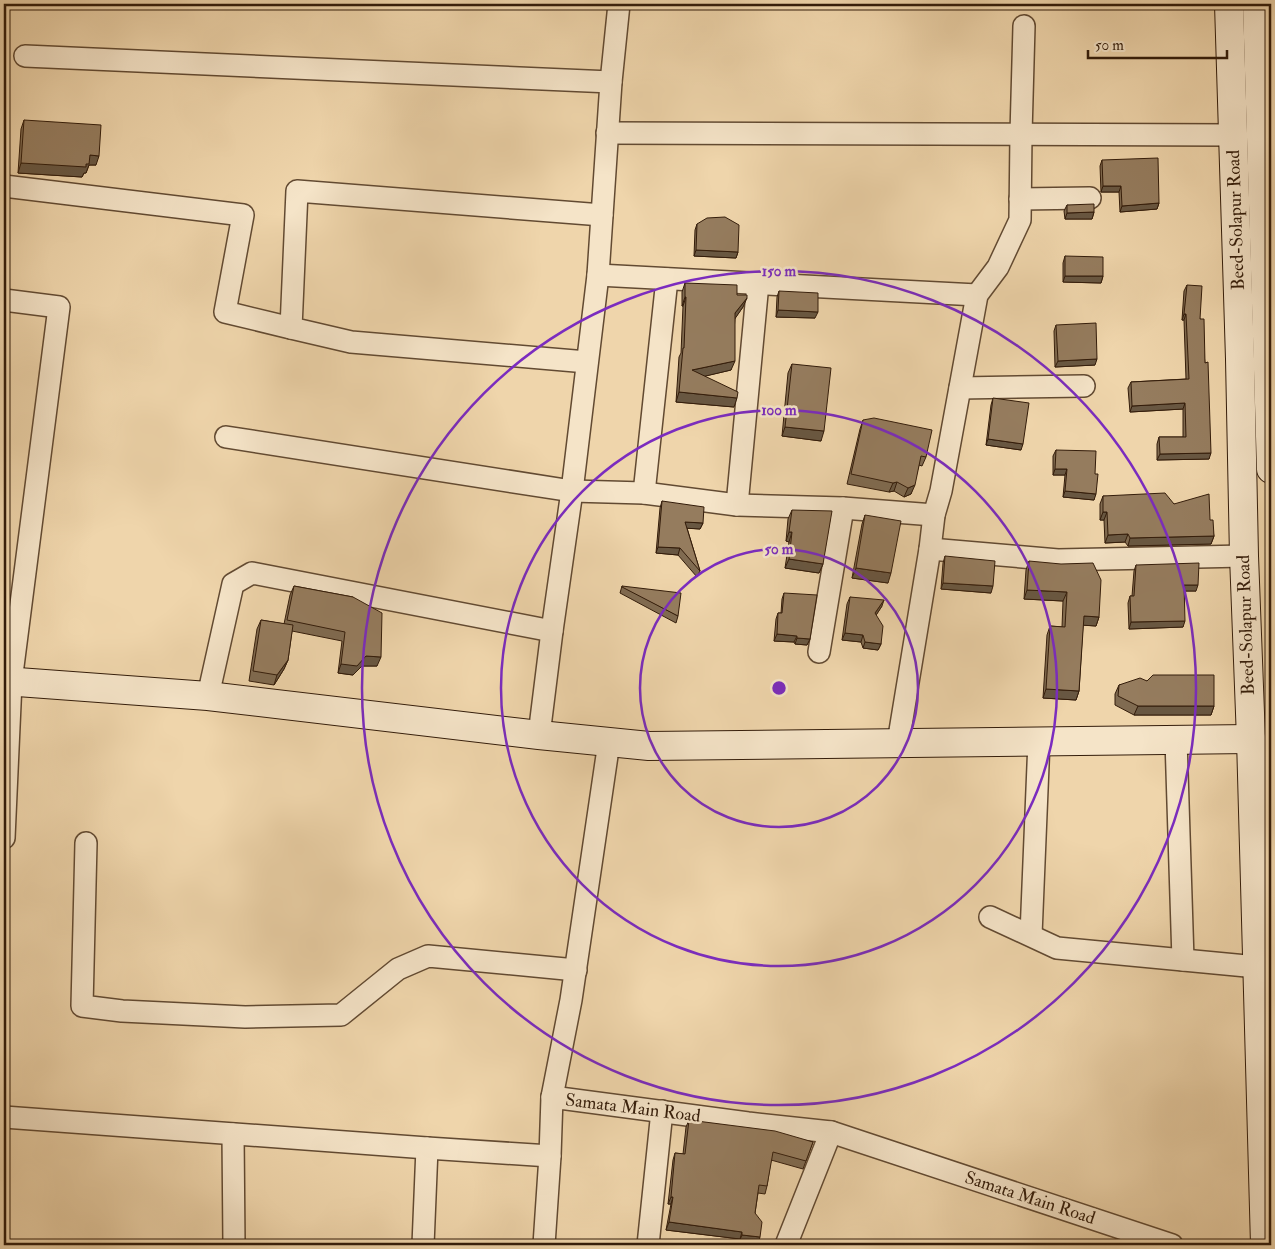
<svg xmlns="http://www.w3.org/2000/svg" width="1275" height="1249" viewBox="0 0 1275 1249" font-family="'IM FELL Double Pica',serif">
	<rect width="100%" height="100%" fill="#efd5ab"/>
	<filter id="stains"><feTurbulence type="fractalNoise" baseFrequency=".004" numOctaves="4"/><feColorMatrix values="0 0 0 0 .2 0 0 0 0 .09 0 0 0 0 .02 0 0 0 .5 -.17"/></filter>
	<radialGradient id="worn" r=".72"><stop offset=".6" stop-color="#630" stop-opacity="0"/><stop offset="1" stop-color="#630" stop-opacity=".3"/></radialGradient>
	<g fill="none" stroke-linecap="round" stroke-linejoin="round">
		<defs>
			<g id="street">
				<polyline points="25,56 611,82"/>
				<polyline points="607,133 1233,135"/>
				<polyline points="4,186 243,215 225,312 291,328"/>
				<polyline points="1020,199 1090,198"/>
				<polyline points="598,275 977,295"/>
				<polyline points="4,300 59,307 11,682 4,838"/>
				<polyline points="587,362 351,342 291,328 297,191 602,215"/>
				<polyline points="960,388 1084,386"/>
				<polyline points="226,437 572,491 644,493 737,505 843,508 934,515"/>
				<polyline points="644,493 667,279"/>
				<polyline points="737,505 758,283"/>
				<polyline points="930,549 1058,560 1244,556"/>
				<polyline points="819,652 843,508"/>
				<polyline points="208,696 233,584 252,573 552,631"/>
				<polyline points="539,735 552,631 572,491 598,275 611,82 619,4"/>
				<polyline points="1176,740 1183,960"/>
				<polyline points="898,743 930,549 934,515 941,491 977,295 998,267 1020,220 1021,134 1024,26"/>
				<polyline points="86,843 82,1006 122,1011 245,1017 341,1015 398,969 428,956 576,970"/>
				<polyline points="990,917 1057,948 1257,967"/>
				<polyline points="1031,935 1039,741"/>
				<polyline points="552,1097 571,1000 609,742"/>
				<polyline points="4,1117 427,1148 550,1156"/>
				<polyline points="233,1134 234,1245"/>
				<polyline points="423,1245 427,1148"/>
				<polyline points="544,1245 550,1156 552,1097 748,1123 831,1132 1172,1245"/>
				<polyline points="648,1245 662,1111"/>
				<polyline points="786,1245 831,1132"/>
			</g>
			<g id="secondary">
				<polyline points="1229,4 1240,359 1244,556 1251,739 1265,1245"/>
				<polyline points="1257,4 1271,469"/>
				<polyline points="4,681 208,696 539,735 649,746 1251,739"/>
			</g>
		</defs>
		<!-- street casing -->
		<use href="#street" stroke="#624a32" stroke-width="24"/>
		<!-- secondary casing -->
		<use href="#secondary" stroke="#331c0a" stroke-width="30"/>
		<!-- street -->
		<use href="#street" stroke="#f5e4c8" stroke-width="21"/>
		<!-- secondary -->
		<use href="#secondary" stroke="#f5e4c8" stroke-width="28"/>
	</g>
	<!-- wall -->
	<g fill="#806b51" stroke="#331c0a">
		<polygon points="24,120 96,165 89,165 86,173 84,173 82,177 18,173 21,129"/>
		<polygon points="1102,160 1159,203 1157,209 1120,212 1119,192 1101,192 1100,166"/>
		<polygon points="1067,205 1094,212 1092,219 1065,219 1064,211"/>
		<polygon points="697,224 738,252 736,258 694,256 695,230"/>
		<polygon points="1065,256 1103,276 1101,283 1063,282 1063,263"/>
		<polygon points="685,283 737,295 743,307 735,318 731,370 705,376 734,407 676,402 679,357 681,353 683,306 682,306 682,292"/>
		<polygon points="1187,285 1200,319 1205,363 1209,459 1157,460 1157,444 1159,437 1183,437 1183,409 1130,412 1128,388 1131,382 1186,379 1184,320 1182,320 1184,291"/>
		<polygon points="779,291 815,318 776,317 777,297"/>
		<polygon points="1056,325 1095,365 1055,367 1054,331"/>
		<polygon points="792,364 821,441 782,436 788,373"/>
		<polygon points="993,398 1021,450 986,445 991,405"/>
		<polygon points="863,420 926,457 922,466 919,465 911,494 904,497 894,491 889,492 847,484 860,429"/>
		<polygon points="1056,450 1095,474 1094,500 1063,497 1065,475 1053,475 1053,456"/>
		<polygon points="1103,496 1174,504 1210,520 1214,536 1211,544 1128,546 1125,542 1105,543 1104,520 1100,520 1100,504"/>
		<polygon points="662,501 703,523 700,529 687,528 700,571 697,577 678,555 656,553 660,508"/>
		<polygon points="792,510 823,564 819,573 785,568 789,542 786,541 788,519"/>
		<polygon points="865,515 888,583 852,578 862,524"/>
		<polygon points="945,556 991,593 941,589 943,563"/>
		<polygon points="1029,561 1099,617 1096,626 1083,625 1079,691 1076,700 1043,698 1047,635 1050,626 1062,627 1063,601 1024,599 1026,570"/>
		<polygon points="1136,565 1196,591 1184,591 1183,627 1129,629 1128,603 1130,596 1132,596 1134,571"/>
		<polygon points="294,586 353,597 377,666 362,666 353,675 338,673 342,641 292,631 288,660 284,669 274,685 249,681 257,629 261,620 284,624 290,595"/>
		<polygon points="622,586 678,616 676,623 620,593"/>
		<polygon points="784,593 810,639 807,645 795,644 794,642 774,641 776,619 778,613 781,613 782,599"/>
		<polygon points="850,597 882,606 876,615 881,644 878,650 863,648 861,642 842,640 847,604"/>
		<polygon points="1147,681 1214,706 1211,715 1134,715 1115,705 1115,694 1119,685"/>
		<polygon points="689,1120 813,1142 803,1169 771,1160 767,1186 765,1194 758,1193 755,1213 758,1244 739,1242 740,1239 666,1230 671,1204 668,1204 673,1160 675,1153 683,1154 686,1127"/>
	</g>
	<!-- shaded-wall -->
	<g fill="#685742" stroke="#331c0a">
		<polygon points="90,155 99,156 96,165 89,165 86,173 84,173 82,177 18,173 21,163"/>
		<polygon points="1103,186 1121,186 1119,192 1101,192"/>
		<polygon points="1159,203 1157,209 1120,212 1122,206"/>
		<polygon points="1094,212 1092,219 1065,219 1067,213"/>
		<polygon points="696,250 738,252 736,258 694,256"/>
		<polygon points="1065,276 1103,276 1101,283 1063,282"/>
		<polygon points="685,297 686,297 683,306 682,306"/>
		<polygon points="747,298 743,307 732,323 735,313"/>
		<polygon points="778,310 818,312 815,318 776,317"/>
		<polygon points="1184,314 1186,314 1184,320 1182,320"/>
		<polygon points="1097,359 1095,365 1055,367 1058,361"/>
		<polygon points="735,361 731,370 689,380 692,370"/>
		<polygon points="679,392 737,398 734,407 676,402"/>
		<polygon points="1185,403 1183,409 1130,412 1132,406"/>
		<polygon points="785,427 824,431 821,441 782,436"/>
		<polygon points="988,439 1023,444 1021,450 986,445"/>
		<polygon points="1211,453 1209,459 1157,460 1160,454"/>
		<polygon points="1055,469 1067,469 1065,475 1053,475"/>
		<polygon points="897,482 894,491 889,492 893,483"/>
		<polygon points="915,485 911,494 904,497 908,488"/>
		<polygon points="1065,491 1096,494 1094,500 1063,497"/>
		<polygon points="1103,512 1107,512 1104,520 1100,520"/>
		<polygon points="685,522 703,523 700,529 683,528"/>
		<polygon points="789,532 792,532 789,542 786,541"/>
		<polygon points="1128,534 1125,542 1105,543 1108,535"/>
		<polygon points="1214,536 1211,544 1128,546 1130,538"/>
		<polygon points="658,547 680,548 678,555 656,553"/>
		<polygon points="789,559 823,564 819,573 785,568"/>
		<polygon points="856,568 891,573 888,583 852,578"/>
		<polygon points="943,583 993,586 991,593 941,589"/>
		<polygon points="1184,585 1198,585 1196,591 1181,591"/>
		<polygon points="1027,590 1067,592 1063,601 1024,599"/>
		<polygon points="884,600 882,606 873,620 875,613"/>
		<polygon points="1084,616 1099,617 1096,626 1080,625"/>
		<polygon points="1185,621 1183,627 1129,629 1131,622"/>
		<polygon points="845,633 863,635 861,642 842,640"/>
		<polygon points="777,634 797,636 794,642 774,641"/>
		<polygon points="797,638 810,639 807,645 795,644"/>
		<polygon points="865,642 881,644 878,650 863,648"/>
		<polygon points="366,656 381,657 377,666 362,666 353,675 338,673 341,664"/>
		<polygon points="288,660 284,669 274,685 277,675"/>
		<polygon points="1046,689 1079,691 1076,700 1043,698"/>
		<polygon points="1138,706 1214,706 1211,715 1134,715"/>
		<polygon points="671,1197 673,1197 671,1204 668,1204"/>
		<polygon points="669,1222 742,1232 740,1239 666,1230"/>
		<polygon points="742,1235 760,1237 758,1244 739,1242"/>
	</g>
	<!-- building -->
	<g fill="#957c5e" stroke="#331c0a">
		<polygon points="24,120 101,125 99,156 90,155 89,164 86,164 86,167 21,163"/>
		<polygon points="1158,158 1159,203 1122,206 1121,186 1103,186 1102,160"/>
		<polygon points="1094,204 1094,212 1067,213 1067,205"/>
		<polygon points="725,217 739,225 738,252 696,250 697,224 707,218"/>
		<polygon points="1065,256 1103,257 1103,276 1065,276"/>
		<polygon points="685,283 737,285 737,295 747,295 747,298 735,313 735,361 692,370 738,392 737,398 679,392 683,348 684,348 686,297 685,297"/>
		<polygon points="1187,285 1202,286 1200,319 1204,319 1205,363 1208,362 1211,453 1160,454 1159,437 1186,437 1185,403 1132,406 1131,382 1189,379 1186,314 1184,314"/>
		<polygon points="779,291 818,293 818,312 778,310"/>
		<polygon points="1096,323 1097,359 1058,361 1056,325"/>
		<polygon points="792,364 831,368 824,431 785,427"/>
		<polygon points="993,398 1029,403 1023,444 988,439"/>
		<polygon points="874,418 932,430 926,457 921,456 915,485 908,488 897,482 893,483 851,474 863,420"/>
		<polygon points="1056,450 1096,451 1095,474 1098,474 1096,494 1065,491 1067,469 1055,469"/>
		<polygon points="1165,493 1174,504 1209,494 1210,520 1213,520 1214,536 1130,538 1128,534 1108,535 1107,512 1103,512 1103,496"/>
		<polygon points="662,501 704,507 703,523 685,522 700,571 680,548 658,547"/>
		<polygon points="792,510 832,511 823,564 789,559 792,532 789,532"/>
		<polygon points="865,515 901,521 891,573 856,568"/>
		<polygon points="945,556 995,561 993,586 943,583"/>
		<polygon points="1029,561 1061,564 1093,563 1101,580 1099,617 1084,616 1079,691 1046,689 1050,626 1065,627 1067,592 1027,590"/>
		<polygon points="1199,563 1198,585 1184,585 1185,621 1131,622 1130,596 1134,596 1136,565"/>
		<polygon points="294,586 353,597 382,613 381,657 366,656 357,666 341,664 345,632 287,620"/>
		<polygon points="622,586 681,593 678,616 622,587"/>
		<polygon points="784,593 817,595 810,639 797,638 797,636 777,634 778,613 782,613"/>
		<polygon points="850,597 884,600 875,613 883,626 881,644 865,642 863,635 845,633"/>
		<polygon points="261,620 293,625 288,660 277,675 253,671"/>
		<polygon points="1153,675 1214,675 1214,706 1138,706 1118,696 1119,685 1140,678 1147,681"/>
		<polygon points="689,1120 775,1131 813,1142 806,1161 773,1152 767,1186 759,1185 755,1213 762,1222 760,1237 742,1235 742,1232 669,1222 673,1197 671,1197 675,1153 685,1154"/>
	</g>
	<!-- distance rings -->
	<g fill="none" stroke="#7b2cbf" stroke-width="2.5">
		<circle cx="779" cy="688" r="139"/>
		<circle cx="779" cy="688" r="278"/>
		<circle cx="779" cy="688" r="417"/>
	</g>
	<g text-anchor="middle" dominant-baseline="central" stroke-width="5" stroke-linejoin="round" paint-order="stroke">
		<!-- street labels -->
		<g font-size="18" fill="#331c0a" stroke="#f5e4c8">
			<text transform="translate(1236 220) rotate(-92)">Beed-Solapur Road</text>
			<text transform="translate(1246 625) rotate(-92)">Beed-Solapur Road</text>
			<text transform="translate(633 1108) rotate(7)">Samata Main Road</text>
			<text transform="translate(1030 1198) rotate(18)">Samata Main Road</text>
		</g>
	</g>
	<circle cx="779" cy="688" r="8" fill="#7b2cbf" stroke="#f5e4c8" stroke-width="2.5"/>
	<g font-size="15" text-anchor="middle" font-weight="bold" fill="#7b2cbf" stroke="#f5e4c8" stroke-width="5" stroke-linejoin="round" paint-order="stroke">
		<text x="779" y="276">150 m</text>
		<text x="779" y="415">100 m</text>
		<text x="779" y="554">50 m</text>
	</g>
	<!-- margin -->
	<rect width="1275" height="1249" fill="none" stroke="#efd5ab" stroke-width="20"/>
	<rect x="5" y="5" width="1265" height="1239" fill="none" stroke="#331c0a" stroke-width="2.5"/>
	<rect x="10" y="10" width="1255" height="1229" fill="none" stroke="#331c0a"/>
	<!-- scale -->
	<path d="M1088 50v8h139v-8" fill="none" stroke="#331c0a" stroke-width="2.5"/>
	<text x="1095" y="50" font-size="15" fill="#331c0a" stroke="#f5e4c8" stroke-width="4" paint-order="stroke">50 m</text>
	<rect width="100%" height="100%" filter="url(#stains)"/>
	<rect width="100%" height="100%" fill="url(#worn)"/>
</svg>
